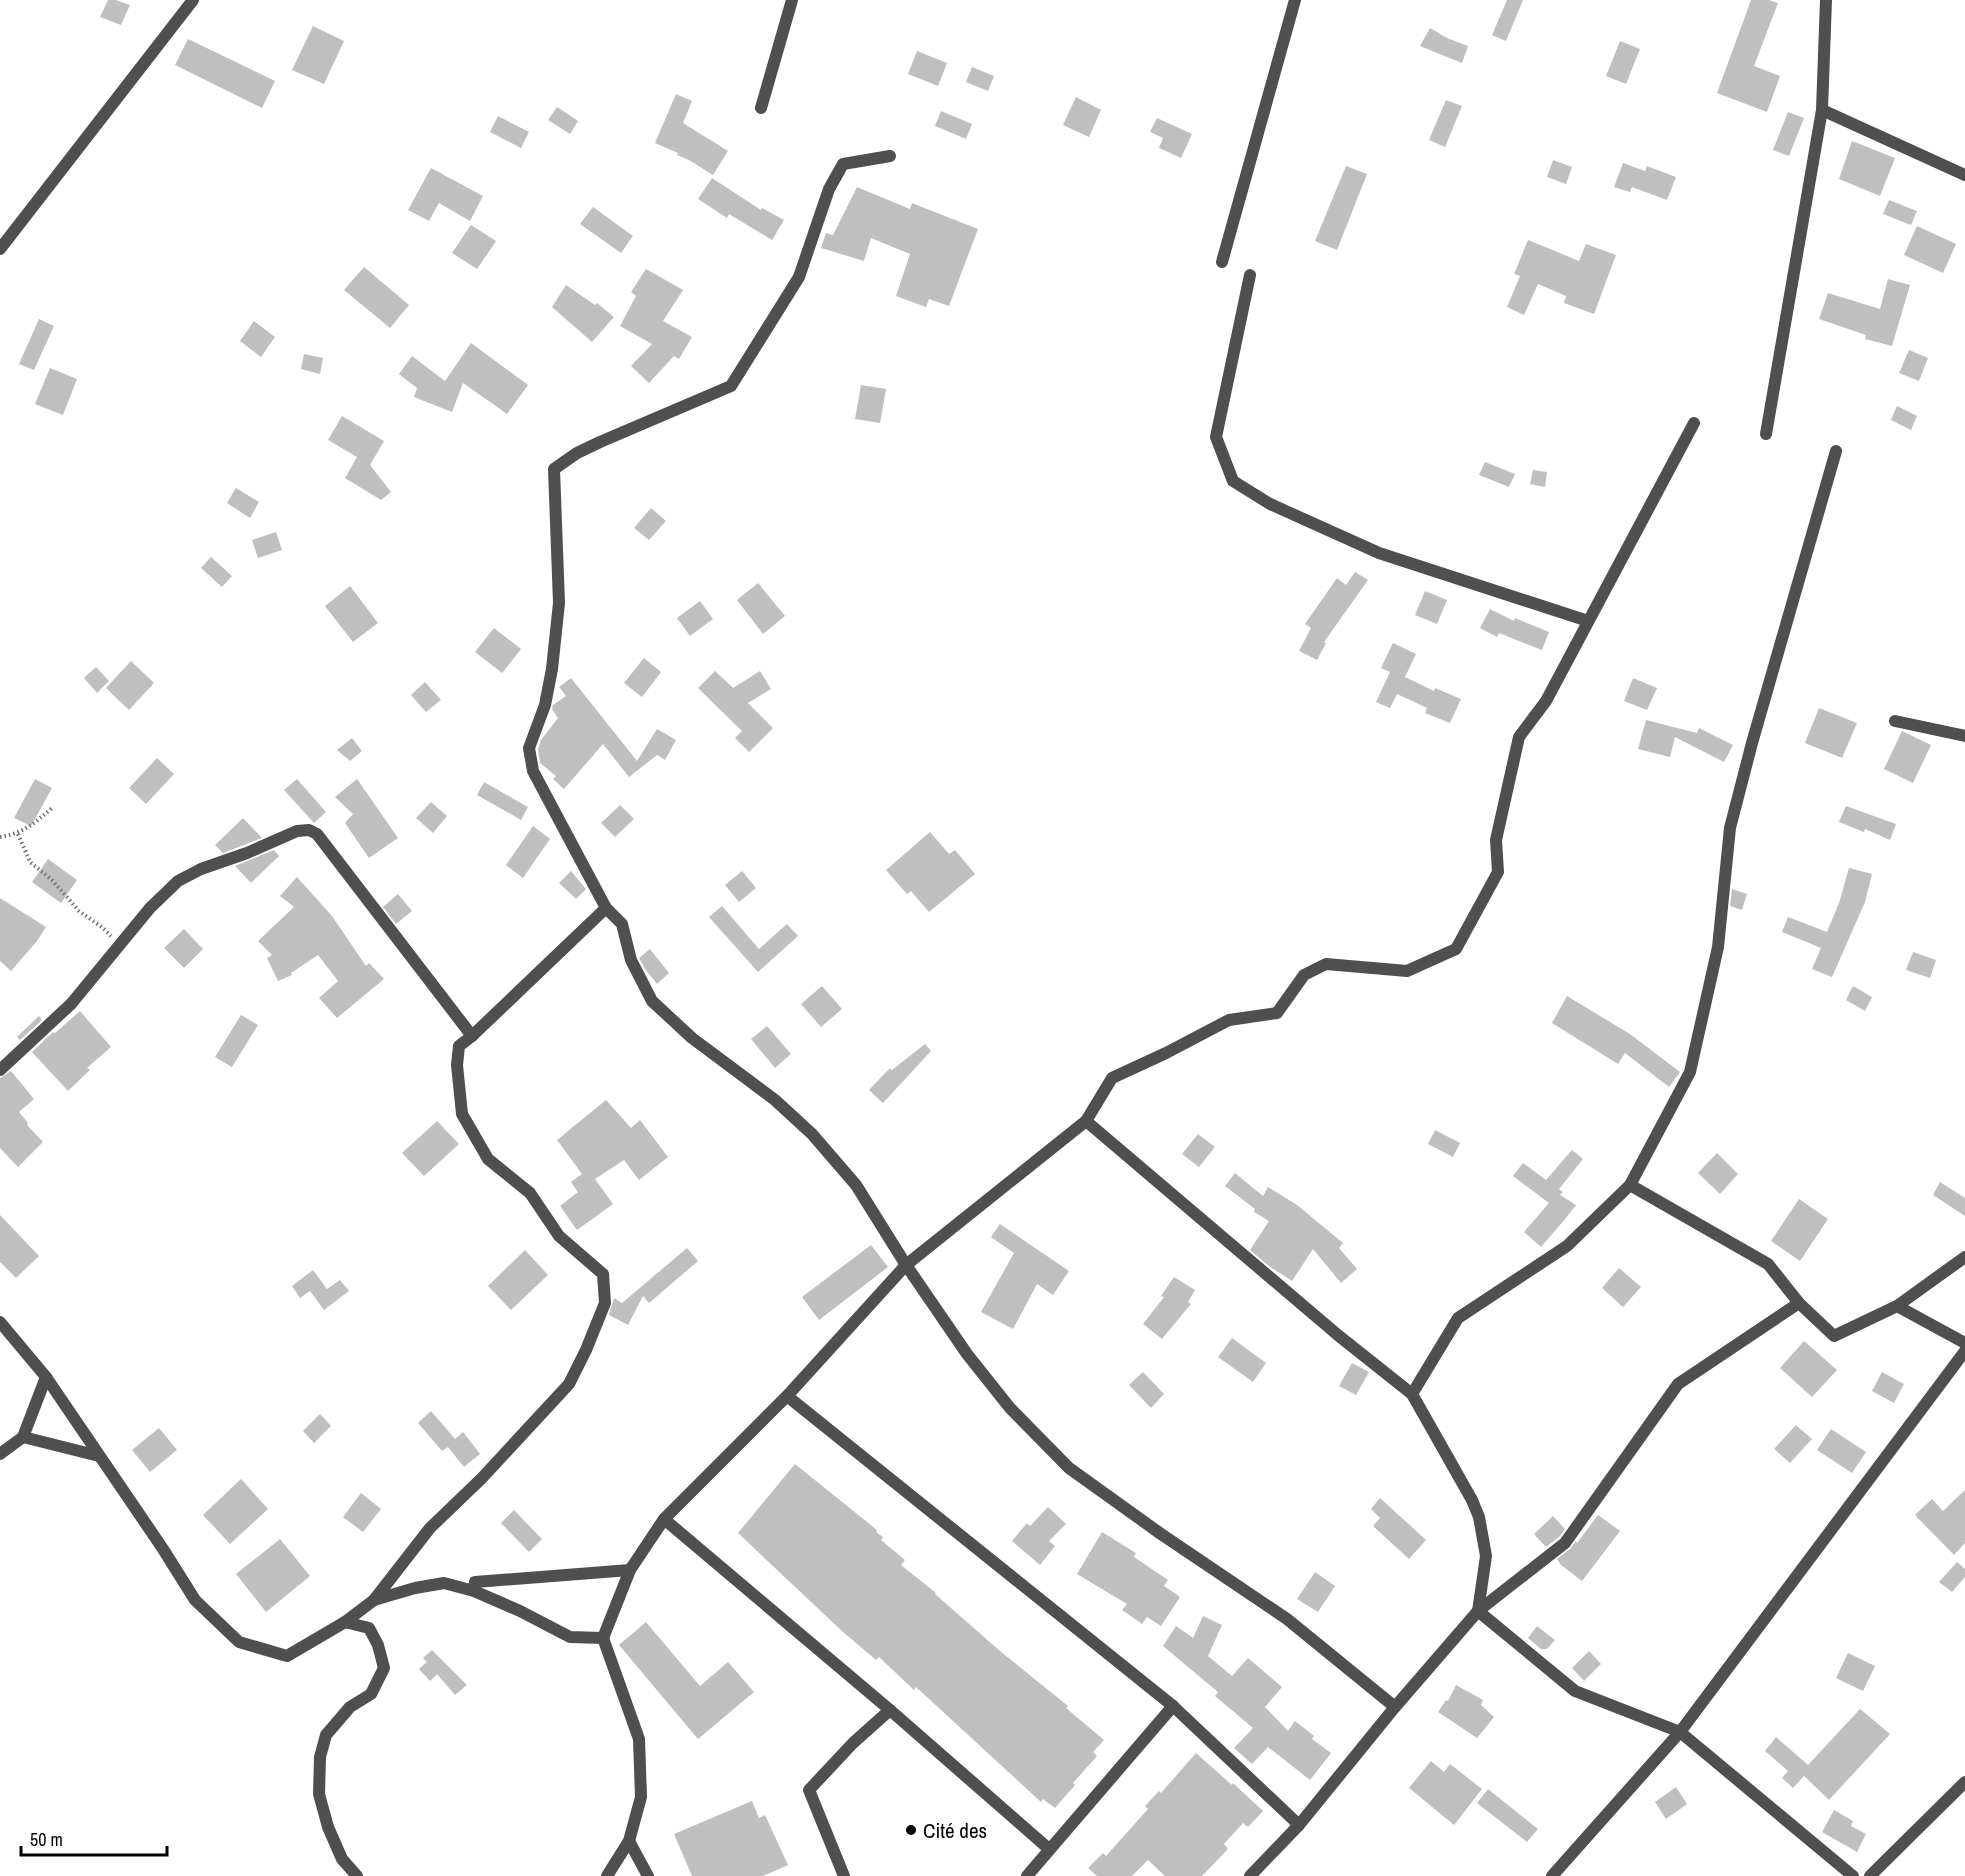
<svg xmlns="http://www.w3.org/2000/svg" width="1965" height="1876" viewBox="0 0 1965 1876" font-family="'Archivo Narrow',sans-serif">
	<rect width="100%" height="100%" fill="#fff"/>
	<!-- building -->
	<g fill="#bfbfbf">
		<polygon points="108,0 116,0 130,5 121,25 100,17"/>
		<polygon points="1507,0 1523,0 1506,41 1492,35"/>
		<polygon points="1751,0 1769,0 1778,3 1754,66 1780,76 1767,112 1717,93"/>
		<polygon points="313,26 344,41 324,84 292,70"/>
		<polygon points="1430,28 1447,38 1468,46 1462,63 1420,46"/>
		<polygon points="188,39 275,81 262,108 175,65"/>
		<polygon points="1620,41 1640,49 1626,84 1606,76"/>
		<polygon points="917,51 947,63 938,86 908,74"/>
		<polygon points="972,67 994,76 988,91 966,82"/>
		<polygon points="676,94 692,101 683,123 728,151 713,175 689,160 677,155 678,153 655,143"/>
		<polygon points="1076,97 1101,110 1089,137 1063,125"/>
		<polygon points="1446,100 1462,106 1445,147 1429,140"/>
		<polygon points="557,107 578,121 570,134 548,120"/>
		<polygon points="941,111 972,124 966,139 935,126"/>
		<polygon points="1788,112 1804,118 1789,156 1773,150"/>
		<polygon points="498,116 529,132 521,148 490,132"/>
		<polygon points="1157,118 1192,134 1181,158 1159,148 1163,138 1150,132"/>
		<polygon points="1852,141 1895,158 1880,196 1839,179"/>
		<polygon points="1553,160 1572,167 1566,184 1547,177"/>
		<polygon points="1623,163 1645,171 1647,166 1676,177 1667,200 1632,187 1630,192 1614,187"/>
		<polygon points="1346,166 1367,174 1337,250 1315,241"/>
		<polygon points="431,168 483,196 470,221 439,203 429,221 408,210"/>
		<polygon points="712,178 761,210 762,208 784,220 772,240 729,214 727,218 698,199"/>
		<polygon points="857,187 910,209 912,203 978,229 949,306 929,299 926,307 896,296 910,254 871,238 864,261 821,248 826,233 833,235"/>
		<polygon points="1889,200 1917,211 1911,225 1883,214"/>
		<polygon points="593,207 633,236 621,253 580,224"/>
		<polygon points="471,225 496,241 477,269 452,253"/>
		<polygon points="1917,226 1956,244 1943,273 1904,255"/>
		<polygon points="1528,240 1579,261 1586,244 1616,255 1594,314 1564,303 1566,296 1538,284 1524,315 1507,307 1520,276 1514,274"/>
		<polygon points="364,267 409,305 390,328 344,290"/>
		<polygon points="646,269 683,290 663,321 692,337 679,359 674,356 649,383 631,366 652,344 620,326 636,296 631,292"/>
		<polygon points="1888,279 1910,285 1892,346 1865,339 1866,335 1819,319 1828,293 1880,309"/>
		<polygon points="566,285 595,305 597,303 614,317 592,342 552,307"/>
		<polygon points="39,319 54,326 34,370 19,364"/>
		<polygon points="254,321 275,337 261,357 240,341"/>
		<polygon points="471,343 528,385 507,414 463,383 452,412 414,397 417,388 399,374 412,356 445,381"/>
		<polygon points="1909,350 1928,358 1919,381 1899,373"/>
		<polygon points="304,354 323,358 320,374 301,369"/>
		<polygon points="50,368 77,379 63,415 35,404"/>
		<polygon points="861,385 886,389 880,423 855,419"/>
		<polygon points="1897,406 1917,416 1911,430 1891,420"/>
		<polygon points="342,416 384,441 370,465 391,492 381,500 345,478 357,457 328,440"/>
		<polygon points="1485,462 1515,474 1509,487 1479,475"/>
		<polygon points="1533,470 1547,472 1545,487 1530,484"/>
		<polygon points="236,488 259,502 250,518 227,503"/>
		<polygon points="651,508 666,521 649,540 634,528"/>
		<polygon points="276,532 282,550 258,558 252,540"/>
		<polygon points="211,557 232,576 222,587 201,568"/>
		<polygon points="1355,572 1368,580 1324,642 1326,643 1317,660 1299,651 1311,628 1305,624 1337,578 1346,585"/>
		<polygon points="758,583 785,616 763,634 737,600"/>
		<polygon points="350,586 378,623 353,642 325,606"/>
		<polygon points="1425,591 1447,600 1437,624 1415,615"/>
		<polygon points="700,601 713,619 690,636 677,618"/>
		<polygon points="1490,609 1514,621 1515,618 1549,632 1542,650 1499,633 1497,637 1480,628"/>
		<polygon points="494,628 521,649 502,673 475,652"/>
		<polygon points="1393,643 1416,654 1405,677 1434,691 1435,688 1461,699 1450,723 1425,713 1427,708 1397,694 1390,708 1376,702 1390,672 1381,668"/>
		<polygon points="644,658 661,672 642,697 624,683"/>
		<polygon points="131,661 154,683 129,710 106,688"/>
		<polygon points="96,667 109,681 97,693 84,678"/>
		<polygon points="715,671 733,688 760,671 771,689 748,703 773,728 749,752 735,738 742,731 698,688"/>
		<polygon points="571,678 637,761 657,729 676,740 665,760 657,755 629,777 603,744 564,789 553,779 556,776 540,763 538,749 541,740 558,718 552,709 553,705 566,696 559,687"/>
		<polygon points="1633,678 1657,688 1647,710 1624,701"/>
		<polygon points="425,682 441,700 426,712 411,695"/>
		<polygon points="1819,708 1857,723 1842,758 1805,743"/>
		<polygon points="1646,720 1697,733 1699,728 1733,745 1724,762 1675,737 1670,757 1638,749"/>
		<polygon points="1902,731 1931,745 1913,783 1884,769"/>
		<polygon points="352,738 362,751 350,761 337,750"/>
		<polygon points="157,758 174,774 146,804 129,788"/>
		<polygon points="35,779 52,788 31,826 14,818"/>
		<polygon points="297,779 326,812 314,823 284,790"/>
		<polygon points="357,779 398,838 369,858 345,823 353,814 335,797"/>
		<polygon points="484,782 528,807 521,820 477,795"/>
		<polygon points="431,802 447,816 433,833 416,818"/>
		<polygon points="620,805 634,819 615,837 601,823"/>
		<polygon points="1846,806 1896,824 1890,840 1865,829 1864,832 1839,822"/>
		<polygon points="243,818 262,838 223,853 215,845"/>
		<polygon points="533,826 550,839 523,878 506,865"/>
		<polygon points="930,832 949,854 955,850 975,874 929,912 911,891 907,894 886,870"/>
		<polygon points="274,850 279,856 251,883 235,866"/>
		<polygon points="48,859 77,880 61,903 32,882"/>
		<polygon points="1849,868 1872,874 1865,902 1832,977 1812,969 1821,948 1782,932 1788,917 1827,932 1839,903"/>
		<polygon points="571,871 586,889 576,899 559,883"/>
		<polygon points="742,871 756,888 739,902 725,885"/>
		<polygon points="297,877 332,916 366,966 369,963 384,979 337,1018 319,998 338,981 318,955 291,973 292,975 278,981 267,958 272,955 258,941 294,907 280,896"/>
		<polygon points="1732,889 1747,894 1742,910 1730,906"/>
		<polygon points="398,894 412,911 396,924 383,907"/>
		<polygon points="0,898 46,927 37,941 11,971 0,961"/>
		<polygon points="722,906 759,949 787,924 798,936 758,972 709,917"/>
		<polygon points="184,929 203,949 184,968 164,948"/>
		<polygon points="650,949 669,973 657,984 645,969 639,958"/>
		<polygon points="1913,952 1936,960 1930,978 1906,970"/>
		<polygon points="822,986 842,1009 821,1027 801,1004"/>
		<polygon points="1853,986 1872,997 1865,1011 1846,1000"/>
		<polygon points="1567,996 1630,1034 1680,1072 1669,1087 1625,1053 1618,1064 1552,1023"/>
		<polygon points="80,1011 111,1047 87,1068 90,1070 68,1091 32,1052 53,1032 55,1033"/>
		<polygon points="241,1015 258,1025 232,1067 215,1057"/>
		<polygon points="39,1016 42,1020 20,1040 17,1037"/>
		<polygon points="767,1026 791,1054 775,1068 751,1039"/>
		<polygon points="925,1044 931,1051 883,1103 869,1090 890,1068 892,1070"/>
		<polygon points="11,1071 34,1099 19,1112 28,1123 27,1125 43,1142 18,1167 0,1148 0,1078"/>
		<polygon points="606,1100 631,1128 640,1120 668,1157 639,1180 624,1160 595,1179 613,1204 577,1230 560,1206 578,1192 571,1182 582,1174 557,1140"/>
		<polygon points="437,1121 459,1144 424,1176 402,1153"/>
		<polygon points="1435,1130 1460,1143 1453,1157 1428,1144"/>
		<polygon points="1198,1134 1215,1147 1199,1167 1182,1154"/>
		<polygon points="1572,1150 1583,1159 1559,1189 1563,1192 1560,1195 1576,1205 1566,1218 1541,1247 1524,1232 1549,1203 1513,1176 1523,1163 1546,1180"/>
		<polygon points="1717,1153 1738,1174 1720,1194 1698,1173"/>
		<polygon points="1235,1173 1263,1196 1268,1187 1297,1205 1343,1243 1339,1248 1357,1269 1341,1283 1313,1249 1292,1281 1269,1266 1250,1250 1269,1221 1254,1212 1255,1209 1225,1186"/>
		<polygon points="1940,1182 1965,1198 1965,1216 1933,1195"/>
		<polygon points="1799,1199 1828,1219 1800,1261 1771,1241"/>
		<polygon points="0,1215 39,1256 16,1278 0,1262"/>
		<polygon points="1000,1224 1069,1271 1053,1295 1037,1284 1013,1329 981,1312 1014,1253 991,1237"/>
		<polygon points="871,1245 888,1267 819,1320 802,1297"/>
		<polygon points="687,1248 698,1261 649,1303 643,1296 628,1325 609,1315 614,1298 622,1303"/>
		<polygon points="525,1250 548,1275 511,1310 488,1286"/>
		<polygon points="1619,1268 1641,1287 1623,1307 1602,1288"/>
		<polygon points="313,1270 327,1289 340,1280 349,1291 324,1310 310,1291 300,1298 292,1286"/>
		<polygon points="1174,1277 1195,1290 1188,1302 1191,1304 1162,1339 1143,1324 1164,1297 1161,1296"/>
		<polygon points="1232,1338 1266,1363 1253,1382 1218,1357"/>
		<polygon points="1804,1341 1837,1370 1812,1397 1780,1368"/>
		<polygon points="1352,1363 1369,1372 1356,1395 1339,1386"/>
		<polygon points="1143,1372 1164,1394 1151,1408 1129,1385"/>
		<polygon points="1882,1372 1904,1384 1894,1403 1872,1391"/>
		<polygon points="431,1411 455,1439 463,1432 480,1454 464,1467 448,1447 442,1451 418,1423"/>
		<polygon points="320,1414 331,1426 314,1443 303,1431"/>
		<polygon points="1796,1425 1812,1439 1790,1463 1774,1449"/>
		<polygon points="159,1428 177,1450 150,1472 132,1450"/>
		<polygon points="1831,1429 1866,1452 1852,1473 1817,1450"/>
		<polygon points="795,1464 877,1530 876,1532 883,1537 881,1540 905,1560 901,1565 936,1593 935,1594 1000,1651 1068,1706 1066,1708 1104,1740 1093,1752 1097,1756 1073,1783 1075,1785 1055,1808 1043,1799 1041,1802 916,1687 914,1690 879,1657 876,1660 843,1632 738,1533"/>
		<polygon points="241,1479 268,1509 230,1544 203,1515"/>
		<polygon points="1965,1490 1965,1543 1954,1555 1915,1515 1932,1499 1943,1511"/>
		<polygon points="361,1493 381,1509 363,1532 343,1517"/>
		<polygon points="1380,1498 1426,1540 1409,1559 1373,1526 1380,1518 1371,1509"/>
		<polygon points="1048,1507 1066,1524 1049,1541 1055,1546 1040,1565 1012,1541 1027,1523 1030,1526"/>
		<polygon points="514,1510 542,1539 529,1552 501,1523"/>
		<polygon points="1598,1515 1620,1531 1582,1581 1561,1565 1557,1559 1570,1549 1576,1541 1577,1543"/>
		<polygon points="1553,1516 1565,1529 1559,1537 1546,1547 1534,1534"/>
		<polygon points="1102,1532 1136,1553 1134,1557 1168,1580 1164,1586 1180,1597 1161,1626 1147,1617 1142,1624 1122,1610 1127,1604 1077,1574"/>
		<polygon points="280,1539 310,1576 266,1612 236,1574"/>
		<polygon points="1957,1562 1965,1569 1965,1577 1952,1592 1939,1582"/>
		<polygon points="1315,1572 1335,1586 1318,1612 1297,1599"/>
		<polygon points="1203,1616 1222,1625 1208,1656 1232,1676 1248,1658 1282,1687 1265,1707 1288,1731 1295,1721 1314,1736 1312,1739 1331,1753 1310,1780 1268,1747 1252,1764 1234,1748 1253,1728 1215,1696 1218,1692 1163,1646 1176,1626 1193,1638"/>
		<polygon points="646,1622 700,1686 728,1662 754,1692 698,1739 619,1645"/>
		<polygon points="1537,1626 1555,1640 1547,1649 1541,1649 1528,1638"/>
		<polygon points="432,1650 467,1685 455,1695 437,1674 430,1681 419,1669 427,1662 423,1658"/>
		<polygon points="1589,1651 1601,1664 1584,1681 1572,1668"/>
		<polygon points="1848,1653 1875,1666 1863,1691 1836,1678"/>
		<polygon points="1456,1685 1483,1700 1481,1705 1494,1717 1477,1738 1438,1712 1446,1700 1448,1701"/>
		<polygon points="1860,1709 1890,1734 1829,1800 1804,1776 1793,1788 1782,1778 1788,1771 1765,1751 1776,1737 1808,1765"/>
		<polygon points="1196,1753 1232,1785 1233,1783 1263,1811 1248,1827 1243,1823 1224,1844 1228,1849 1202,1876 1165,1876 1148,1860 1132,1876 1097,1876 1088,1868 1103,1853 1106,1856 1148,1809 1145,1806 1159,1791 1161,1793"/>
		<polygon points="1431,1761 1444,1772 1450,1764 1482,1789 1454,1825 1409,1788"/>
		<polygon points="1676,1787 1687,1804 1666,1819 1655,1802"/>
		<polygon points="1488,1789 1538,1829 1527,1842 1477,1803"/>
		<polygon points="752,1801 759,1818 765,1815 788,1865 763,1876 692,1876 674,1834"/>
		<polygon points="1834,1810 1853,1821 1851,1826 1866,1834 1857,1852 1822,1832"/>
	</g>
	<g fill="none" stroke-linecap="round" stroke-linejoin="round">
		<!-- path -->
		<g stroke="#717171" stroke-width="4" stroke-dasharray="1.5 3" stroke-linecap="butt">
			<polyline points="18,834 30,862 52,880 79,911 103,928 111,936"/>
			<path d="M0,837C24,833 35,823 53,807"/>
		</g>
		<!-- street -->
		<g stroke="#4f4f4f" stroke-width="12">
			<polyline points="761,108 792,0"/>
			<polyline points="1822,110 1965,175"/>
			<polyline points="890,156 843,164 829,189 799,277 731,386 600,442 577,453 554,469 559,603 552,669 545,705 529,748 533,771 606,908 622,924 631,960 652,1001 692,1038 775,1100 812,1134 856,1185 906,1265 967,1354 1010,1408 1069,1468 1161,1534 1287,1619 1395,1707"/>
			<polyline points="0,249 193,0"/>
			<polyline points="1222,262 1295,0"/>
			<polyline points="1250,275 1216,437 1233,481 1270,504 1379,553 1588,621"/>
			<polyline points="1766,434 1822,110 1826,0"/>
			<polyline points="1895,721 1965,736"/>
			<polyline points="472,1036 606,908"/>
			<polyline points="0,1070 71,1004 150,908 178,881 201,869 247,853 297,831 309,830 317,834 472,1036 459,1046 457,1065 462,1114 488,1159 530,1193 559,1236 603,1274 605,1303 586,1350 569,1384 482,1478 430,1528 374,1600 345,1622 287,1656 239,1642 195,1600 163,1549 46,1377 0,1322"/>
			<polyline points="1086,1121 1339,1336 1412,1394 1472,1500 1479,1517 1486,1556 1478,1611"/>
			<polyline points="1630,1185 1768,1264 1799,1303"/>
			<polyline points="1897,1306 1965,1343"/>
			<polyline points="1412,1394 1458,1318 1567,1246 1630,1185 1690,1072 1718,947 1730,828 1752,743 1836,451"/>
			<polyline points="787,1396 1173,1706 1299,1825"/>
			<polyline points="23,1437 99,1456"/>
			<polyline points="0,1454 23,1437 46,1377"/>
			<polyline points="664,1519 890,1710 1049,1849"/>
			<polyline points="474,1591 475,1582 630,1570"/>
			<polyline points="374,1600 415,1588 444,1583 474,1591 520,1611 570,1637 603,1638 639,1739 641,1797 629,1841 607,1876"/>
			<polyline points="1478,1611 1575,1691 1680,1732 1853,1876"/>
			<polyline points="345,1622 369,1628 378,1645 384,1668 371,1694 350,1707 326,1735 320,1757 319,1794 328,1827 342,1859 357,1876"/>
			<polyline points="603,1638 630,1570 664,1519 787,1396 906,1265 1086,1121 1112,1078 1166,1053 1229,1020 1277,1013 1304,975 1326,964 1407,971 1456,949 1498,872 1496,840 1519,737 1546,701 1694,423"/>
			<polyline points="629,1841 648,1876"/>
			<polyline points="844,1876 809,1790 853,1743 890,1710"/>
			<polyline points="1027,1876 1173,1706"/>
			<polyline points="1250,1876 1299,1825 1395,1707 1478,1611 1565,1543 1678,1384 1799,1303 1834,1336 1897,1306 1965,1257"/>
			<polyline points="1552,1876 1680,1732 1965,1351"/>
			<polyline points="1870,1876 1965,1782"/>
		</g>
	</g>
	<!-- markers -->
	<circle fill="#000" stroke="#fff" stroke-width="2" cx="911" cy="1830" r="6"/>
	<g text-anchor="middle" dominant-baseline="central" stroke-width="5" stroke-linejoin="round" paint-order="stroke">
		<!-- poi labels -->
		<g font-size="21" fill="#000" stroke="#fff" text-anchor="start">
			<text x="923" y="1830">Cité des</text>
		</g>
	</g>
	<!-- scale -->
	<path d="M21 1846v9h146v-9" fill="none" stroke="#000000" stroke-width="3"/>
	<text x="30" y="1846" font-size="18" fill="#000000" stroke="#ffffff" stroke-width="4.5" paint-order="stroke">50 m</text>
</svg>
